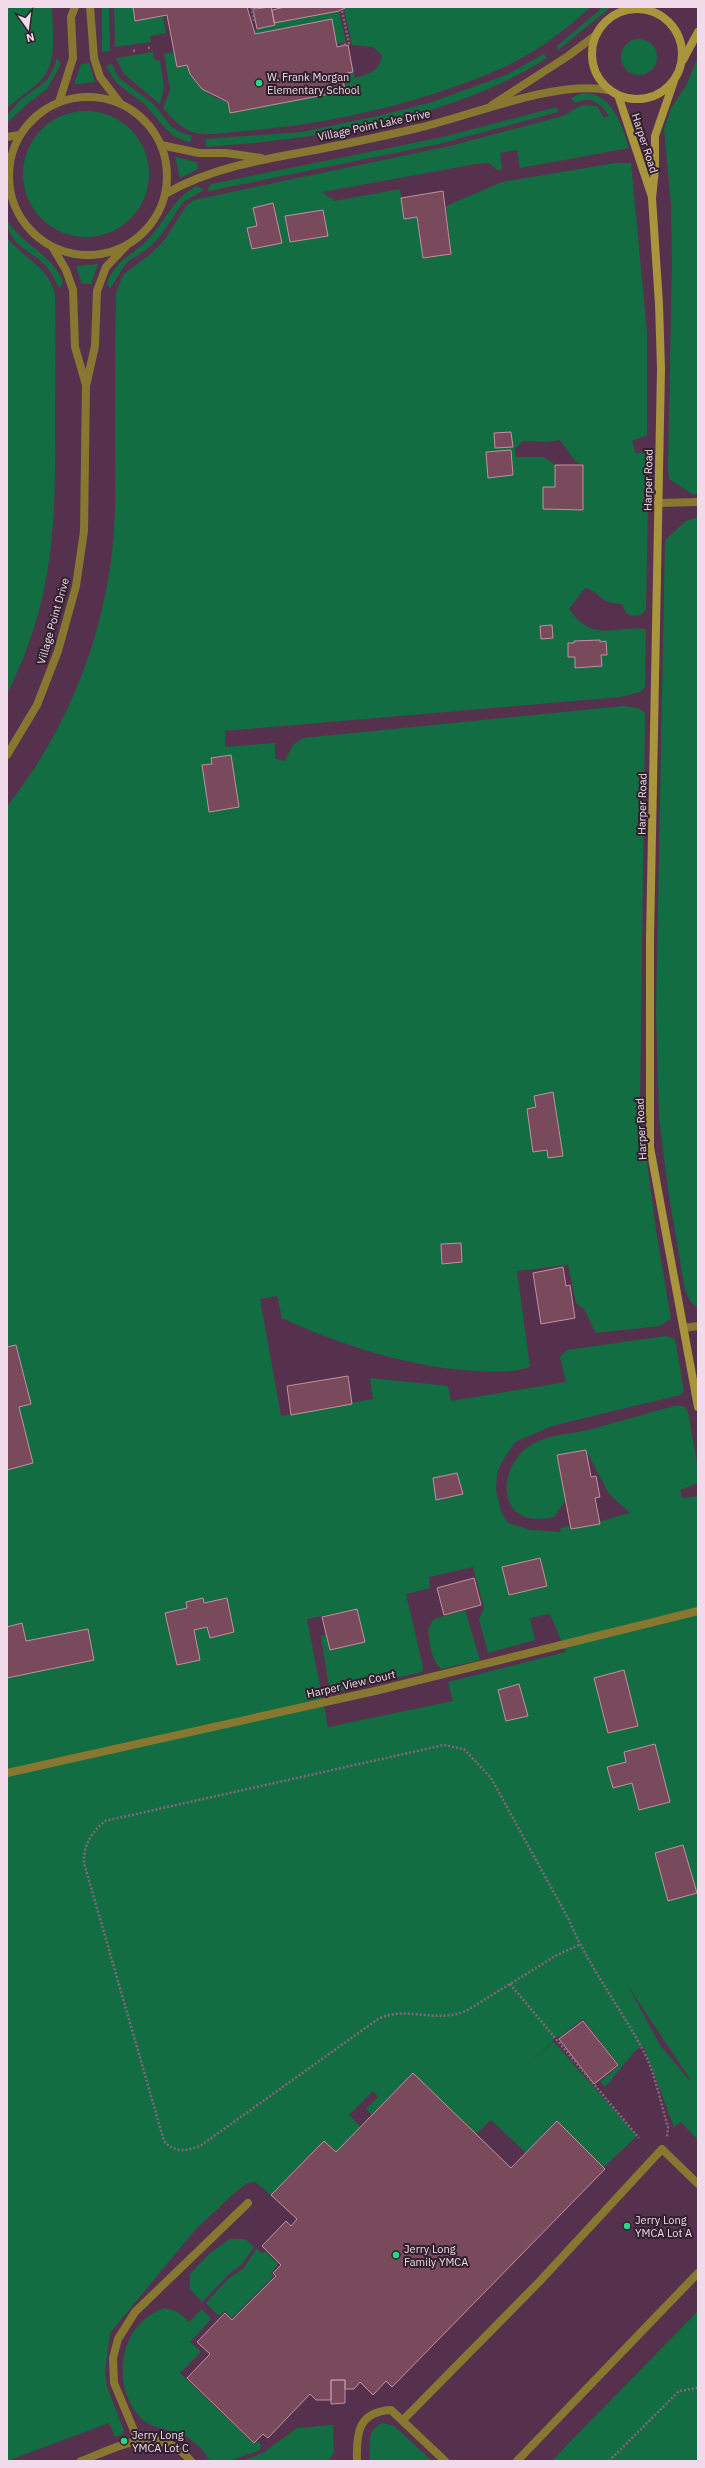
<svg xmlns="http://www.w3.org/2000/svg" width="705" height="2468" viewBox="0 0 705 2468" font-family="'IBM Plex Sans',sans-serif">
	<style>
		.green { fill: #136d42; fill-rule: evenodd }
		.building { fill: #794a5b; stroke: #c48fa2 }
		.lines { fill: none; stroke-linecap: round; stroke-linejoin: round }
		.path { stroke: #86657d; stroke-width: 2.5; stroke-dasharray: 2 2; stroke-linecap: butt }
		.service { stroke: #877731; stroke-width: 8 }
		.minor { stroke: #877731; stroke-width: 8 }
		.tertiary { stroke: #877731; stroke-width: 8 }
		.secondary { stroke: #a9953c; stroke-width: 8 }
		.poi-dot { fill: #25d886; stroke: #31202d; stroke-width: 1.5 }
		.labels { text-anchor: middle; stroke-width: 4; stroke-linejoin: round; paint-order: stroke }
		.poi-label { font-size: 11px; fill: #f1daea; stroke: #31202d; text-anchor: start }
		.street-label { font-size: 11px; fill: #f1daea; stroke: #31202d }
	</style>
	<rect width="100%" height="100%" fill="#56314d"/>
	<!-- green -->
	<path class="green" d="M7,7H52C52,31 59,65 38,83C28,92 17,99 7,108Z
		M102,7H109L110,51L102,52Z
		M114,7H133L135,21L163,16L166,33L150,36L151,42L115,47Z
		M347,7H591C564,31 535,53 502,68C422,103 331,124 244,131C229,132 211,136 196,133C181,129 173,119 163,108L170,90L164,54L174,52L177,67L187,65C193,84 208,97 228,102L230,113L345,91L342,74L353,72L355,78C369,74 380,71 382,55L373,47L352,45L344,9Z
		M603,7H611L558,50L557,46Z
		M339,11L346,42L337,44L331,19L255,34L254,30L274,25V23Z
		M621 57a18 18 0 1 1 36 0a18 18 0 1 1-36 0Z
		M153,52L154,59L160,61L164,88L160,104L124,74L116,58Z
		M544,54L547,58C450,120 319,139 206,147V139L302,132L382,115L429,103L506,75Z
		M698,57V494H692L669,479L668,467L672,263L671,204L664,129L671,108L686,86Z
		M57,58L61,64L47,89L27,104L7,123V115C12,110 16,104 22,99C43,82 48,86 57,58Z
		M89,63L95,82L74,84L81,64Z
		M112,64L118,77L153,104L172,127L182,133L192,136L190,142C166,138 159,117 143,103C125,88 118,89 106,66Z
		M582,93C611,91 622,125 629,148L520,168L517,150L500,153L502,170H497L489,163L476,164L322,192L335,201L400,189L404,218L417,217L423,258L451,253L446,206L502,182L615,163H631L647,333V435L632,441L636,454L642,452L649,456L646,610C639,617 635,617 626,613L622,604C599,604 602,592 585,588L569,609C593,644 615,625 646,629L645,687L640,692L620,697L225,731V747L275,743V759L285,761L293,745L303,738L623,706L638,708L645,713L640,1109L656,1231L671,1319L659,1326L596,1333L584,1309L576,1303L568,1265L517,1271L530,1367C512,1373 494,1372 475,1371C409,1367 343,1346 282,1318L277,1296L260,1299L281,1416L373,1399L370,1378L448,1386L451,1401L566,1382L560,1357L567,1350L666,1336L675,1339L684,1391L680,1395L552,1426L515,1442L502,1462L497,1473L496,1490L501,1512L508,1523L531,1530L561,1532L560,1528L571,1526L572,1529C592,1525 610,1518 630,1513L609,1494L586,1450L581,1451L566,1500L554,1517C492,1531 496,1461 536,1442C551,1435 568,1434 584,1431C615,1423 647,1413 678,1405L685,1407L688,1412L698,1468V1483L680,1490L682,1498L698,1496V2140L681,2122L674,2127L643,2045L635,2051L605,2087L600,2082L619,2065L583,2019L559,2038L557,2036L553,2039V2042L525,2067L554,2042L637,2136L604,2167L557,2121L526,2153L491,2120L476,2134L413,2073L372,2115L366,2109L378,2097L373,2091L349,2115L361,2127L336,2152L324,2141L271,2195L255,2182L247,2183L231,2196L195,2230L110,2333L105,2371L107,2387L124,2431L123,2434L115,2437L109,2423L7,2461V806C69,729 107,630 114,531C116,502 115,472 115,443C115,393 115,342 116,292L124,274L152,253L165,239L187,205L194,200L450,146L563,116L582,105L597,106L604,118L609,116C600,102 591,96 575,103L571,98ZM511,432L513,447L495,448L494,433ZM560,440L575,461L583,465V510L543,509V487H555V465L544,457H516L515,449L523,441L546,442ZM511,450L513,475L489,478L486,452ZM552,625L553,638H541L540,626ZM600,640V642L606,641L607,655H601L602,666L575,668V657L568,656V644L574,643V641ZM460,1243L462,1262L442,1264L441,1244ZM457,1473L463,1493L436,1500L433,1478ZM473,1567L484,1608L479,1619L488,1653L535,1640L530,1618L550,1614L566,1652L448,1682L453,1701L328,1727L307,1619L357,1609L365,1642L330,1650L327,1635L321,1636L328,1681L333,1692L422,1672L423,1667L406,1594L430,1588L429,1577ZM628,1986L690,2079L689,2080L660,2045Z
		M557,107L558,112L439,144L209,191L208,188L211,184L443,137Z
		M23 174a63 63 0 1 1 126 0a63 63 0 1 1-126 0Z
		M175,157L197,162L198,169L180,178Z
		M197,186L204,190L183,202L161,235L150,247L126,263L110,289L107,283C119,255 133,257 150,237C167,219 173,198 197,186Z
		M7,220C22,245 52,254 63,282L60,288C56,284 52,273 47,267C33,251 7,245 7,220Z
		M7,238C25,260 47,265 55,294C56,337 55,379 55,422C56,522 54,601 7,694Z
		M98,264L91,284H82L76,266Z
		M698,517V1308L691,1302L685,1290L669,1196L659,1118L656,1012L665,540L686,521Z
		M465,1610L480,1660L441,1669C430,1658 430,1643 428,1629L434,1619Z
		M230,2239H245L254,2247L242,2264L229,2274L202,2302L190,2289V2274L210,2253Z
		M257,2248L262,2254L265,2251L278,2264L271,2273L274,2276L232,2318L225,2311L219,2316L206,2303L228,2279L244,2268Z
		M165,2308L178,2312L189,2322L202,2309L211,2319L190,2342L201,2352L180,2373L254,2444L258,2441L261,2445L260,2450L229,2461H210C203,2449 192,2438 179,2433C167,2429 152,2428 142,2419C109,2386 119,2322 165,2308Z
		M698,2311V2461H552L566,2446Z
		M382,2423L394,2426L432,2461H370C370,2446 366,2430 382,2423Z
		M333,2425L334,2452L328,2461H242L263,2453L297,2428Z"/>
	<!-- building -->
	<path class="building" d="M133,7H247L255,34L332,19L337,47L348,45L353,72L342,74L345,91L230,113L228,102L202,89L190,74L187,65L177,67L167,15L135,21Z
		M271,7L275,25L257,29L253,9Z
		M285,7H347L339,11L274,23L272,10Z
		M443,191L451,254L423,258L417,217L404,219L401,198Z
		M273,203L282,243L252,249L247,228L257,226L253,208Z
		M323,210L328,236L290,242L285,216Z
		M511,432L513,447L495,448L494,433Z
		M511,450L513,475L488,478L486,452Z
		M555,465H583V510L543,509V487H555Z
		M552,625L553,638L541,639L540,626Z
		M600,640V642L606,641L607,655H601L602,666L575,668V657H568V643H574V641Z
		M231,755L239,807L209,812L202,765L212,764L211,758Z
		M553,1092L563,1156L548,1158L547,1150L533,1152L527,1109L536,1107L534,1096Z
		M461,1243L462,1262L442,1264L441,1244Z
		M563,1267L566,1286L570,1285L575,1318L541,1324L533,1273Z
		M16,1345L31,1404L19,1407L33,1463L7,1470V1347Z
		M348,1376L352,1404L291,1415L287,1386Z
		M586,1450L591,1477L596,1476L600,1497L595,1498L600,1524L571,1529L557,1455Z
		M457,1473L463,1494L436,1500L433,1478Z
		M540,1558L547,1586L509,1595L502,1567Z
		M474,1578L481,1605L444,1615L437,1588Z
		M203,1598L204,1603L227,1598L234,1632L210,1638L207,1627L194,1630L200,1660L177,1665L165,1613L187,1608L186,1602Z
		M357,1609L365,1642L330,1650L322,1617Z
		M22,1623L26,1641L88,1629L94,1660L7,1678V1627Z
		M624,1670L638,1726L608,1733L594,1678Z
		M519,1684L528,1716L506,1721L498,1690Z
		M655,1744L670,1802L639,1810L632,1783L613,1788L607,1767L626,1762L624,1752Z
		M683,1845L697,1893L668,1901L655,1853Z
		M583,2021L618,2065L594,2084L559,2039Z
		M413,2073L511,2168L557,2121L605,2169L392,2387L386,2381L373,2395L360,2382L354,2389H345V2380H331V2400H316L310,2394L268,2438L263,2434L254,2443L187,2378L210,2354L197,2342L225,2313L232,2320L276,2276L273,2273L281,2265L262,2246L286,2221L291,2226L297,2219L271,2195L324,2141L336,2152Z
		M331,2380H345V2403L331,2404Z"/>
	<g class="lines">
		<!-- path -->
		<path class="path" d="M342,11L349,43L342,45L343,46
			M254,21L252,9L260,7
			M148,48L152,47
			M133,51L137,50
			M579,1945L557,1955L466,2011C433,2024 409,2005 378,2019L200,2146C187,2151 174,2153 164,2141L84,1863C83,1845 92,1832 105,1821L444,1745L464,1749L491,1778L569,1920C589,1968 622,2009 646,2056C656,2078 661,2104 668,2127L667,2137
			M510,1984L639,2138
			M609,2461L679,2391L698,2388"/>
		<!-- service -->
		<path class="service" d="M403,2420L540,2281L662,2149L698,2184
			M138,2440L114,2383L113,2358L118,2339L135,2312L248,2203
			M81,2461C119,2447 158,2422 191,2461
			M357,2461C356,2433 358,2412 391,2410L445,2461
			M517,2461L698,2273"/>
		<!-- minor -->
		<path class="minor" d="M492,105L568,56L596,35
			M7,137L19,135
			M161,145L199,153H226L261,158
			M7,183H8
			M165,194C210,168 264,159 315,150C350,143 384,136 418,128C474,115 554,80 609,90
			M658,503L698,502
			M684,1328L698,1326
			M7,1773L375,1691L698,1611"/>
		<!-- tertiary -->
		<path class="tertiary" d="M90,7L94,58L100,77L120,103
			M9 176a79 79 0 1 1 158 0a79 79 0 1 1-158 0Z
			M59,102L73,58L71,17L75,7
			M53,248L66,270L73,290L75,347L86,385
			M7,755L37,705L58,651L76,586L84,531L86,386L95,346L97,291L106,267L127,245"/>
		<!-- secondary -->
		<path class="secondary" d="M592 54a45 45 0 1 1 90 0a45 45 0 1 1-90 0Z
			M683,60L698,32
			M674,81L655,136V169L652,198L659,304L661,369L650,938V1147L698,1407
			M618,95L652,197"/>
	</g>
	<!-- markers -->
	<g class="poi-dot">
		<circle cx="259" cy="83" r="4"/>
		<circle cx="627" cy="2226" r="4"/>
		<circle cx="396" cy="2255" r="4"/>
		<circle cx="124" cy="2441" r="4"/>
	</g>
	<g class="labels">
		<!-- poi labels -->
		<g class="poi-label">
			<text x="267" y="81">W. Frank Morgan<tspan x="267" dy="13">Elementary School</tspan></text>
			<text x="635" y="2224">Jerry Long<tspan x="635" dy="13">YMCA Lot A</tspan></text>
			<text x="404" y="2253">Jerry Long<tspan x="404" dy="13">Family YMCA</tspan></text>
			<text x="132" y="2439">Jerry Long<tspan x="132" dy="13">YMCA Lot C</tspan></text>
		</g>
		<!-- street labels -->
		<g class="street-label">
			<text transform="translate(374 125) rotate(-12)" y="4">Village Point Lake Drive</text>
			<text transform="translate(645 143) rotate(72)" y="4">Harper Road</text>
			<text transform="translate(648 480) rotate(-89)" y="4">Harper Road</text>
			<text transform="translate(53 621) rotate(-74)" y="4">Village Point Drive</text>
			<text transform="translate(642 804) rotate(-89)" y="4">Harper Road</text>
			<text transform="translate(641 1129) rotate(-93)" y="4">Harper Road</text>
			<text transform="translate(351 1684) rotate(-13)" y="4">Harper View Court</text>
		</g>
	</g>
	<!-- border -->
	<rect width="705" height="2468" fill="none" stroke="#f1daea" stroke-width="16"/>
	<!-- north arrow -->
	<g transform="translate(28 28) rotate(166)" stroke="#31202d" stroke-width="3" paint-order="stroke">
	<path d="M0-3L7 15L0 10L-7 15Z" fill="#f1daea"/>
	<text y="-6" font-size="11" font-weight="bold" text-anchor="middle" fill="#f1daea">N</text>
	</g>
</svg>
